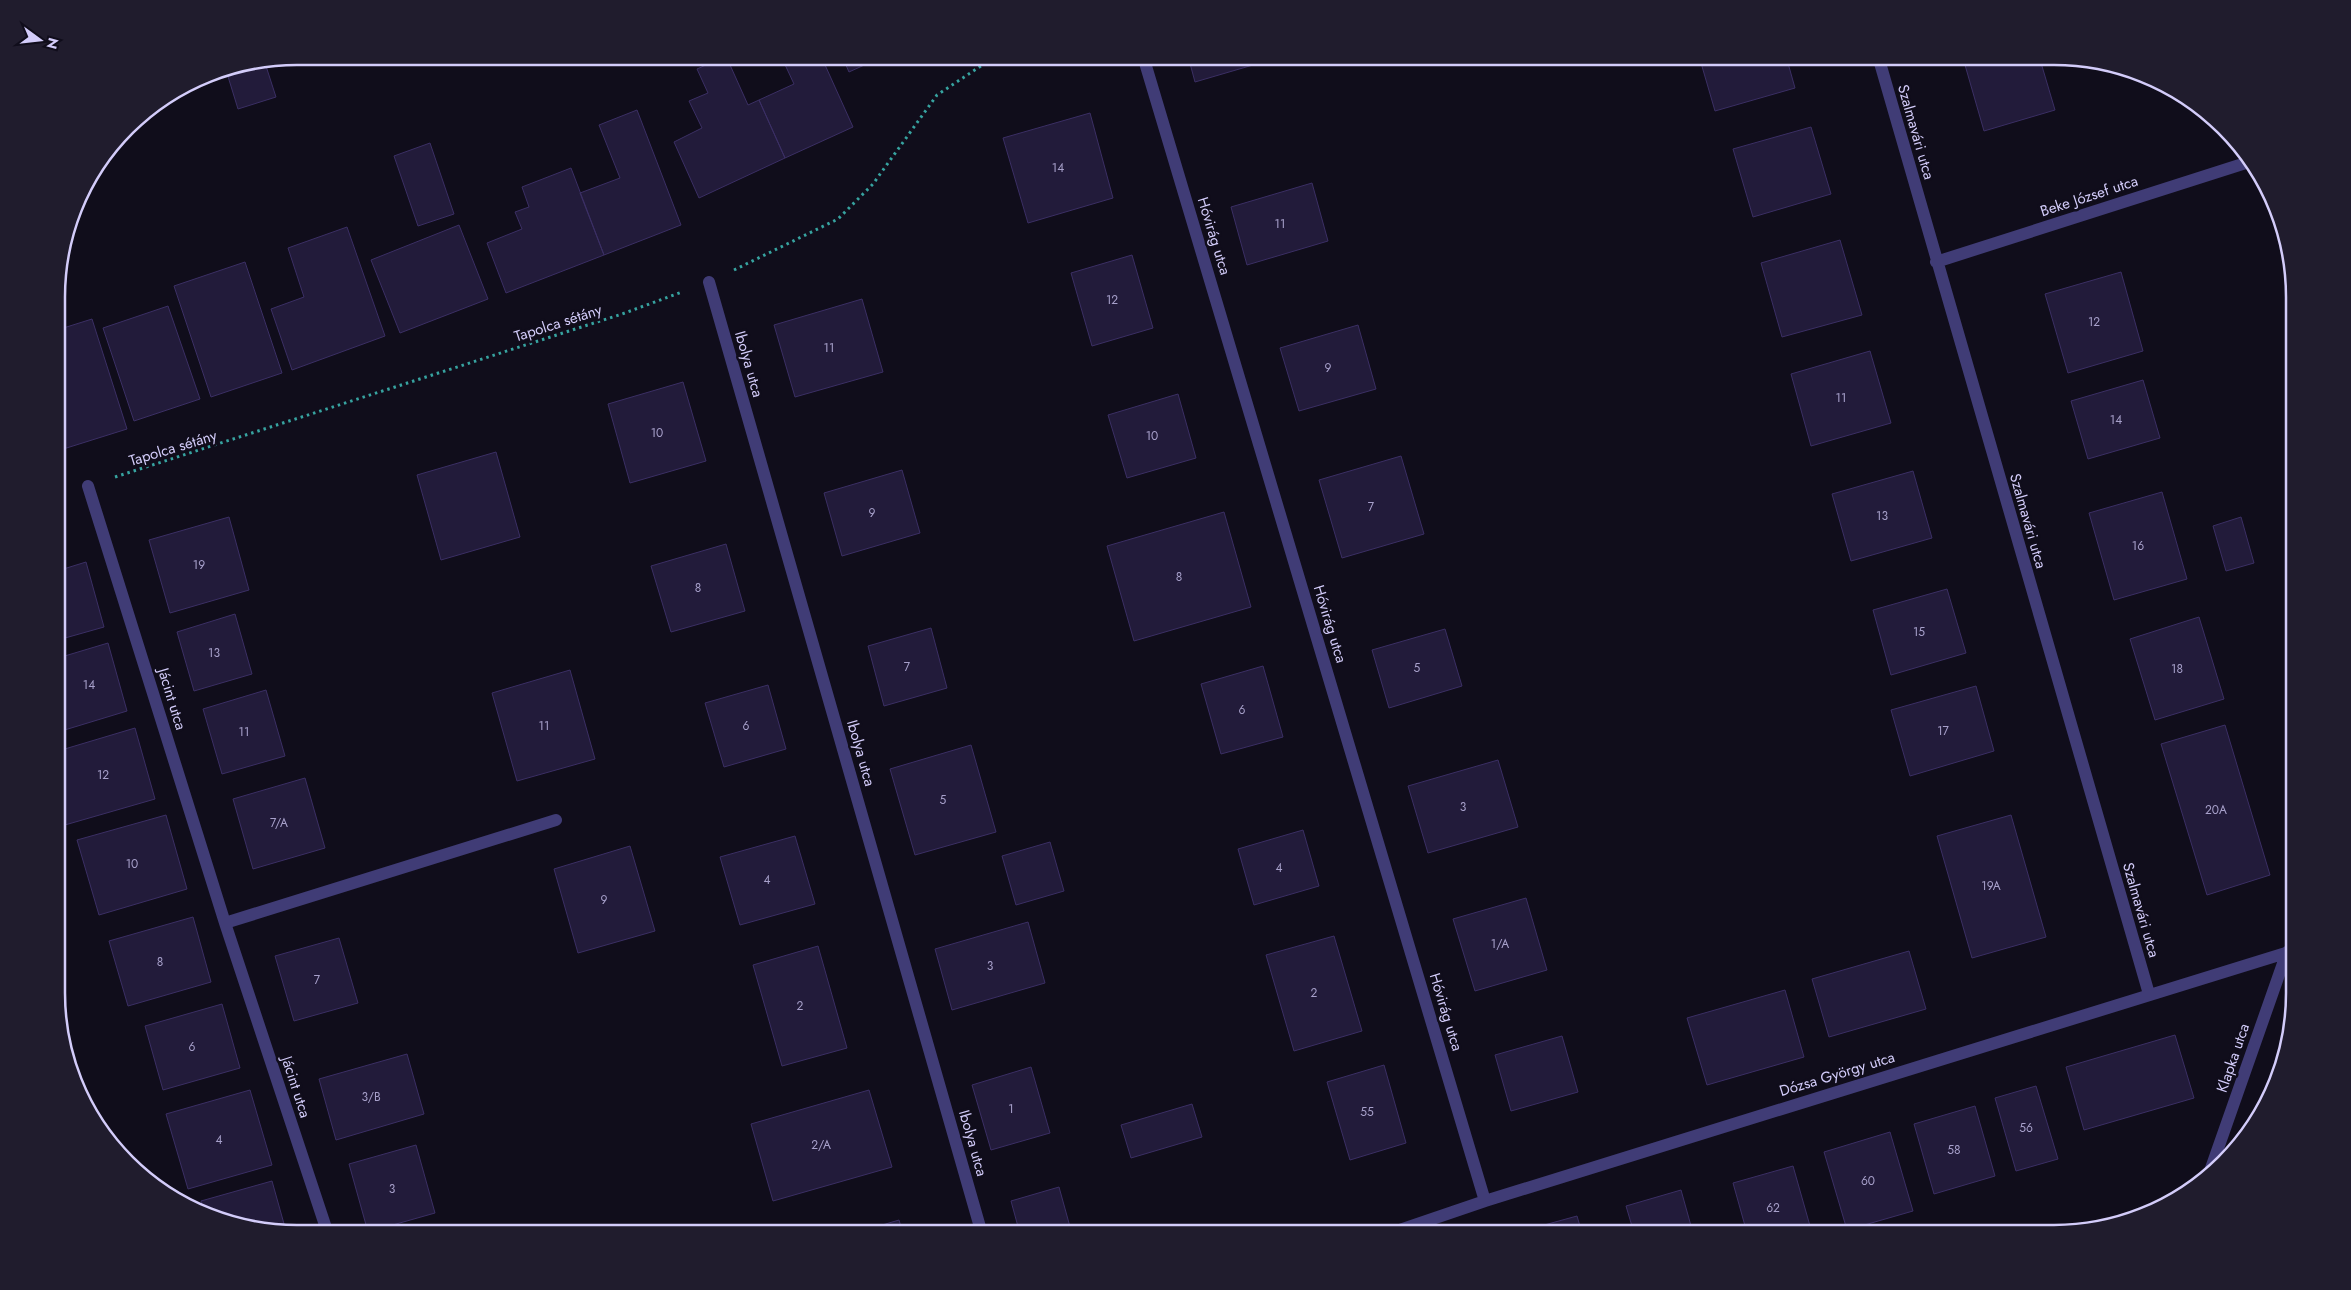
<svg xmlns="http://www.w3.org/2000/svg" width="2351" height="1290" viewBox="0 0 2351 1290" font-family="Jost,sans-serif">
	<style>
		.building { fill: #221b3a; stroke: #3b2f64 }
		.lines { fill: none; stroke-linecap: round; stroke-linejoin: round }
		.path { stroke: #37a3a0; stroke-width: 3; stroke-dasharray: 2.5 4; stroke-linecap: butt }
		.minor { stroke: #403c76; stroke-width: 12 }
		.labels { text-anchor: middle; stroke-width: 5; stroke-linejoin: round; paint-order: stroke }
		.number-label { font-size: 12px; fill: #a7a0ca }
		.street-label { font-size: 15px; fill: #d3ccfa; stroke: #100d1b }
		.rim { fill: none; stroke: #d3ccfa; stroke-width: 2.5 }
	</style>
	<rect width="100%" height="100%" fill="#100d1b"/>
	<!-- building -->
	<path class="building" d="M726,56L748,105L759,100L785,158L699,198L674,142L702,128L689,101L708,93L697,69Z
		M781,56H821L853,127L785,158L759,100L794,84Z
		M842,56H884L849,72Z
		M1188,56H1269L1270,60L1195,82Z
		M1699,56H1786L1795,88L1715,111Z
		M1998,56H2039L2055,110L1984,131L1965,65Z
		M265,63L276,97L238,109L226,70Z
		M637,110L681,225L604,255L580,193L620,178L599,125Z
		M1090,113L1113,198L1028,223L1003,138Z
		M1811,127L1831,194L1753,217L1733,149Z
		M430,143L454,214L418,226L394,156Z
		M571,168L604,255L506,293L487,243L522,229L515,212L529,207L522,187Z
		M1312,183L1328,241L1247,265L1231,207Z
		M459,225L488,299L400,333L371,260Z
		M347,227L385,336L292,370L271,309L304,297L288,248Z
		M1840,240L1862,315L1782,337L1761,263Z
		M1132,255L1153,328L1092,346L1071,273Z
		M245,262L282,373L211,397L174,286Z
		M2121,272L2143,351L2068,373L2045,294Z
		M862,299L883,372L795,397L774,325Z
		M168,306L200,399L134,421L103,328Z
		M92,319L127,429L57,451V330Z
		M1358,325L1376,389L1299,411L1280,348Z
		M1870,351L1891,423L1811,446L1791,374Z
		M2143,380L2160,438L2088,459L2071,401Z
		M683,382L706,461L630,483L608,404Z
		M1178,394L1196,458L1127,478L1108,415Z
		M496,452L520,537L441,560L417,475Z
		M1401,456L1424,534L1342,558L1319,480Z
		M902,470L920,533L842,556L824,493Z
		M1913,471L1932,538L1851,561L1832,494Z
		M2162,492L2187,579L2114,600L2089,513Z
		M1224,512L1251,607L1134,641L1107,546Z
		M229,517L249,590L170,613L149,540Z
		M2241,517L2254,563L2226,571L2213,526Z
		M726,544L745,611L671,632L651,566Z
		M86,562L104,627L58,640L57,571Z
		M1947,589L1966,653L1891,675L1873,610Z
		M235,614L252,674L194,691L177,632Z
		M2199,617L2224,699L2155,720L2130,639Z
		M931,628L947,688L884,706L868,646Z
		M1445,629L1462,686L1389,708L1372,650Z
		M108,643L127,711L58,732V658Z
		M1263,666L1283,737L1221,754L1201,684Z
		M570,670L595,759L517,781L492,693Z
		M768,685L786,749L724,767L705,703Z
		M1976,686L1994,751L1910,776L1891,710Z
		M266,690L285,756L222,774L203,709Z
		M2225,725L2270,875L2207,895L2161,744Z
		M135,728L155,799L58,827V751Z
		M971,745L996,832L915,855L890,769Z
		M1498,760L1518,827L1428,853L1408,786Z
		M305,778L325,848L253,869L233,799Z
		M166,815L187,889L99,915L77,840Z
		M2011,815L2046,937L1972,958L1937,836Z
		M1303,830L1319,886L1254,905L1238,849Z
		M795,836L815,904L740,925L720,857Z
		M1050,842L1064,891L1016,905L1002,856Z
		M630,846L655,931L578,953L554,869Z
		M1526,898L1547,970L1475,991L1453,919Z
		M193,917L211,982L128,1006L109,941Z
		M1028,922L1045,983L952,1010L935,949Z
		M1334,936L1362,1031L1294,1051L1266,955Z
		M339,938L358,1003L294,1021L275,956Z
		M818,946L847,1048L782,1066L753,965Z
		M1909,951L1926,1009L1829,1037L1812,979Z
		M1785,990L1804,1057L1707,1085L1687,1018Z
		M222,1004L240,1068L163,1090L145,1026Z
		M2175,1035L2194,1098L2084,1130L2066,1067Z
		M1562,1036L1578,1092L1511,1111L1495,1055Z
		M407,1054L424,1114L336,1140L319,1079Z
		M1384,1065L1406,1143L1350,1160L1327,1082Z
		M1031,1067L1050,1133L991,1150L972,1085Z
		M2036,1086L2058,1159L2016,1171L1995,1098Z
		M250,1090L272,1165L188,1189L166,1114Z
		M869,1090L892,1167L773,1201L751,1124Z
		M1192,1104L1202,1137L1131,1158L1121,1125Z
		M1975,1106L1995,1176L1934,1194L1914,1124Z
		M1890,1132L1913,1211L1847,1230L1824,1152Z
		M416,1145L435,1213L368,1232L349,1164Z
		M1793,1166L1812,1233H1747L1733,1183Z
		M272,1181L286,1231L204,1212L201,1201Z
		M1059,1187L1072,1234H1020L1011,1201Z
		M1681,1190L1693,1233H1634L1626,1206Z
		M1577,1216L1582,1233H1527L1526,1230Z
		M899,1220L903,1234H852Z"/>
	<g class="lines">
		<!-- path -->
		<path class="path" d="M734,270L838,219L873,184L937,95L996,56
			M115,477L622,314L682,292"/>
		<!-- minor -->
		<path class="minor" d="M1143,56L1485,1201
			M1878,56L2149,994
			M1936,262L2252,161
			M709,282L982,1234
			M88,486L225,923L328,1234
			M225,923L556,820
			M2209,1174L2287,952
			M1391,1233L1485,1201L2295,950"/>
	</g>
	<g class="labels">
		<!-- number labels -->
		<g class="number-label">
			<text x="1058" y="172">14</text>
			<text x="1280" y="228">11</text>
			<text x="1112" y="304">12</text>
			<text x="2094" y="326">12</text>
			<text x="829" y="352">11</text>
			<text x="1328" y="372">9</text>
			<text x="1841" y="402">11</text>
			<text x="2116" y="424">14</text>
			<text x="657" y="437">10</text>
			<text x="1152" y="440">10</text>
			<text x="1371" y="511">7</text>
			<text x="872" y="517">9</text>
			<text x="1882" y="520">13</text>
			<text x="2138" y="550">16</text>
			<text x="199" y="569">19</text>
			<text x="1179" y="581">8</text>
			<text x="698" y="592">8</text>
			<text x="1919" y="636">15</text>
			<text x="214" y="657">13</text>
			<text x="907" y="671">7</text>
			<text x="1417" y="672">5</text>
			<text x="2177" y="673">18</text>
			<text x="89" y="689">14</text>
			<text x="1242" y="714">6</text>
			<text x="544" y="730">11</text>
			<text x="746" y="730">6</text>
			<text x="1943" y="735">17</text>
			<text x="244" y="736">11</text>
			<text x="103" y="779">12</text>
			<text x="943" y="804">5</text>
			<text x="1463" y="811">3</text>
			<text x="2216" y="814">20A</text>
			<text x="279" y="827">7/A</text>
			<text x="132" y="868">10</text>
			<text x="1279" y="872">4</text>
			<text x="767" y="884">4</text>
			<text x="1991" y="890">19A</text>
			<text x="604" y="904">9</text>
			<text x="1500" y="948">1/A</text>
			<text x="160" y="966">8</text>
			<text x="990" y="970">3</text>
			<text x="317" y="984">7</text>
			<text x="1314" y="997">2</text>
			<text x="800" y="1010">2</text>
			<text x="192" y="1051">6</text>
			<text x="371" y="1101">3/B</text>
			<text x="1011" y="1113">1</text>
			<text x="1367" y="1116">55</text>
			<text x="2026" y="1132">56</text>
			<text x="219" y="1144">4</text>
			<text x="821" y="1149">2/A</text>
			<text x="1954" y="1154">58</text>
			<text x="1868" y="1185">60</text>
			<text x="392" y="1193">3</text>
			<text x="1773" y="1212">62</text>
		</g>
		<!-- street labels -->
		<g class="street-label">
			<text transform="translate(1916 132) rotate(74)" y="5">Szalmavári utca</text>
			<text transform="translate(2089 196) rotate(-18)" y="5">Beke József utca</text>
			<text transform="translate(1214 236) rotate(73)" y="5">Hóvirág utca</text>
			<text transform="translate(558 323) rotate(-18)" y="5">Tapolca sétány</text>
			<text transform="translate(749 364) rotate(74)" y="5">Ibolya utca</text>
			<text transform="translate(173 448) rotate(-17)" y="5">Tapolca sétány</text>
			<text transform="translate(2028 521) rotate(74)" y="5">Szalmavári utca</text>
			<text transform="translate(1330 624) rotate(73)" y="5">Hóvirág utca</text>
			<text transform="translate(172 699) rotate(73)" y="5">Jácint utca</text>
			<text transform="translate(861 753) rotate(74)" y="5">Ibolya utca</text>
			<text transform="translate(2141 910) rotate(74)" y="5">Szalmavári utca</text>
			<text transform="translate(1446 1012) rotate(73)" y="5">Hóvirág utca</text>
			<text transform="translate(2233 1058) rotate(-71)" y="5">Klapka utca</text>
			<text transform="translate(1837 1074) rotate(-17)" y="5">Dózsa György utca</text>
			<text transform="translate(296 1087) rotate(72)" y="5">Jácint utca</text>
			<text transform="translate(973 1143) rotate(74)" y="5">Ibolya utca</text>
		</g>
	</g>
	<!-- crop -->
	<path d="M0 0H2351V1290H0ZM297 65H2054A232 232 0 0 1 2286 297V993A232 232 0 0 1 2054 1225H297A232 232 0 0 1 65 993V297A232 232 0 0 1 297 65Z" fill="#201c2d" fill-rule="evenodd"/>
	<path class="rim" d="M297 65H2054A232 232 0 0 1 2286 297V993A232 232 0 0 1 2054 1225H297A232 232 0 0 1 65 993V297A232 232 0 0 1 297 65Z"/>
	<!-- north arrow -->
	<g transform="translate(40 40) rotate(105)" stroke="#100d1b" stroke-width="4" paint-order="stroke">
	<path d="M0-4L9 19L0 12L-9 19Z" fill="#d3ccfa"/>
	<text y="-8" font-size="14" font-weight="bold" text-anchor="middle" fill="#d3ccfa">N</text>
	</g>
</svg>
